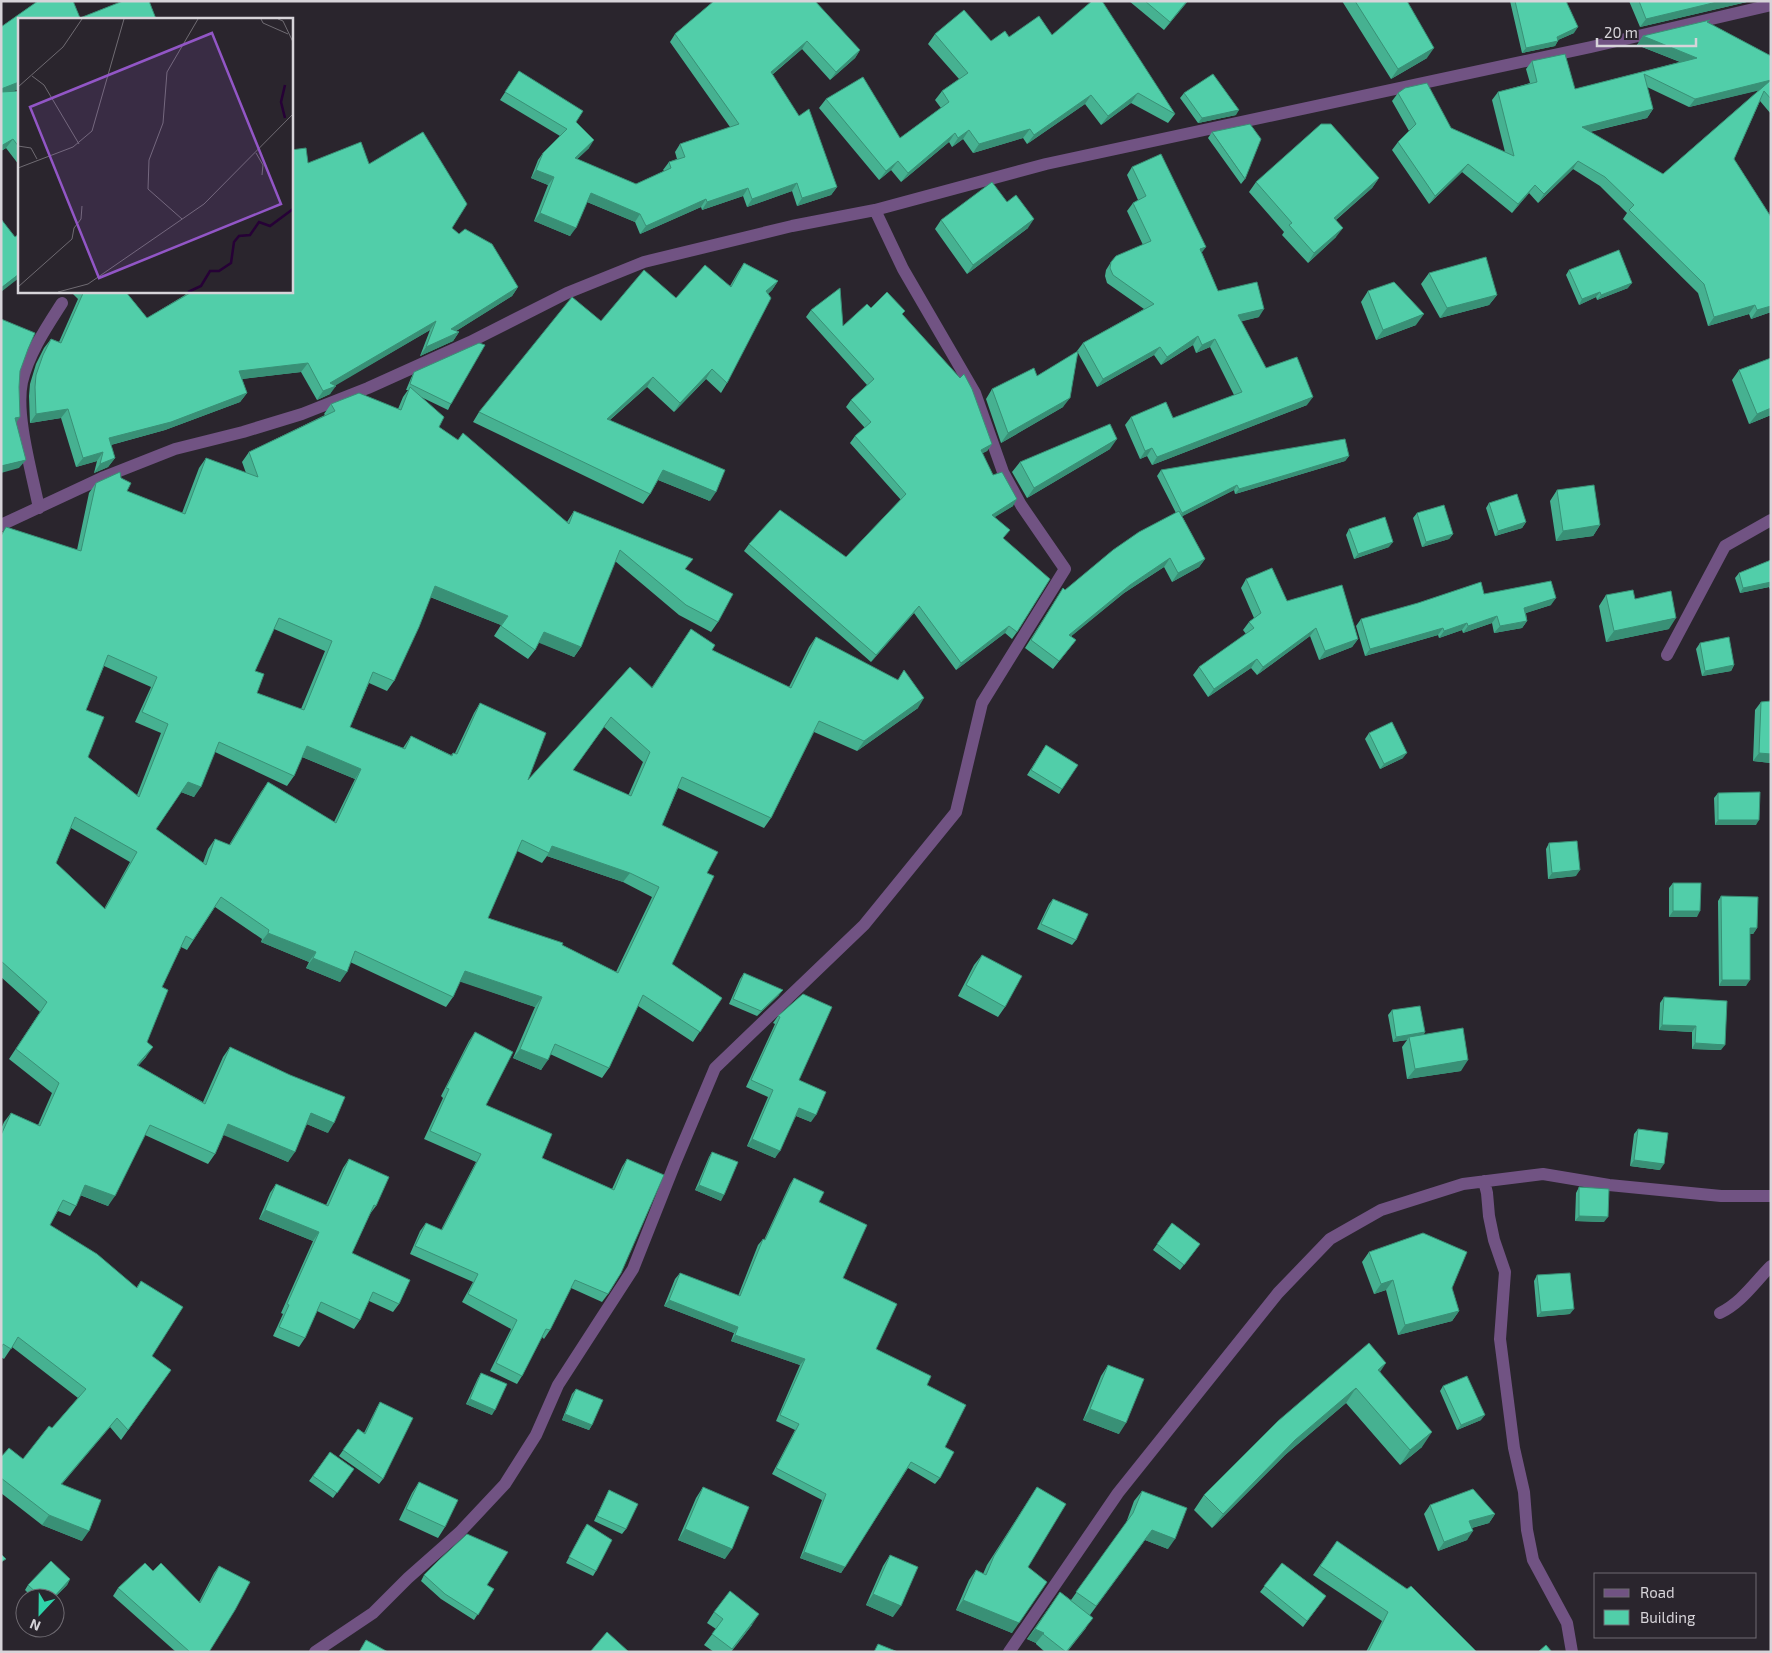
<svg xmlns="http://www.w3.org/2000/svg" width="1772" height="1653" viewBox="0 0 1772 1653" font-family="'Exo 2',sans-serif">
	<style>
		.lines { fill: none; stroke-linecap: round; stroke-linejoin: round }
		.street { stroke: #715383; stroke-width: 12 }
		.wall { fill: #46b191; fill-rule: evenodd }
		.shaded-wall { fill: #399076 }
		.building { fill: #51cea9; stroke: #399076; fill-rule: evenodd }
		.inset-river { fill: none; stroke: #260136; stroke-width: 2.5 }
		.inset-road { fill: none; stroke: #6f6b72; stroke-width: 1 }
		.view { fill: #9256c6; fill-opacity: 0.15; stroke: #9256c6; stroke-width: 2.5 }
		.inset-edge { fill: none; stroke: #d7d4d9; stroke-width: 2.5 }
	</style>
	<rect width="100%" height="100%" fill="#2a252d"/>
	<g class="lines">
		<!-- street -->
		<path class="street" d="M39,508C32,473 15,415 22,382C29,353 46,328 62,303
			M1,525L104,477L175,449L243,432L302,414L368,388L470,342L567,293L644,262L792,226L875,210L1046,164L1591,47L1771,5
			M1667,655L1725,546L1771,520
			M1484,1181L1487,1193L1489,1216L1494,1240L1505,1272L1500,1339L1514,1448L1524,1492L1527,1530L1533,1560L1567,1623L1572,1652
			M1720,1313C1742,1302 1754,1283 1771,1266
			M315,1652L373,1613L408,1578L460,1532L505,1484L536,1435L558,1385L633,1269L675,1163L715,1068L864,925L956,812L982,703L1065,569L1021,505L1003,472L975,393L903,269L875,210
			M1009,1652L1118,1493L1278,1293L1330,1239L1381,1210L1463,1184L1543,1174L1609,1185L1721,1196H1771"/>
	</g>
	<!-- wall -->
	<path class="wall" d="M38,1H73L80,18L123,1H149L156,19H19V89L13,91H19V165L6,148L1,151V27Z
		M714,1L860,50L855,58L830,80L802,49L772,75L837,187L831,195L797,206L792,191L747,207L743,196L702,210L701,207L640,234L635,222L587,202L570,236L534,221L548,185L531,178L538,160L543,153L560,136L500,100L519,71L576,122L589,148L577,159L636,184L664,171L663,170L669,162L677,159L675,152L680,144L730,127L670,42L675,34Z
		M1129,1H1188L1164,30Z
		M1342,1H1407L1427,58L1391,79Z
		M1510,1H1566L1574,33L1558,40L1555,46L1522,53Z
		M1629,1H1751L1640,27Z
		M1709,23L1771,56V114L1760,101L1734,159L1771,217V312L1751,319L1749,314L1708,326L1698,293L1623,219L1627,213L1600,186L1573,169L1538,203L1529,193L1512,213L1462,172L1429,204L1392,150L1398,142L1409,131L1392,101L1398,93L1451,128L1505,152L1492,100L1498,92L1530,83L1526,69L1532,61L1575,89L1680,62L1637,45L1643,36ZM1647,87L1689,107L1759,90L1663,174L1590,132L1647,118L1653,109Z
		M935,34L991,41L1009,37L1052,35L1175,114L1168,123L1131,103L1101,125L1085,104L1027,144L1023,138L973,153L963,139L952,147L949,142L901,182L891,170L879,180L819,108L826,99L900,138L941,108L935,100L942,91L959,79L928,44Z
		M1184,93L1236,115L1198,123L1180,98Z
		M1212,132L1245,179L1241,184L1208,138Z
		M308,163L369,164L452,228L518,287L512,296L456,331L459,332L453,341L420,356L430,330L335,385L330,394L317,400L301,372L242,379L247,393L240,402L165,430L111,445L115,458L108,467L94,473L97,461L76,467L61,418L30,423L29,396L30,384L36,364L44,348L51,339L59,342L78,299L70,291H125L147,318L185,295L188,291H291Z
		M1132,167L1202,253L1218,291L1259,317L1241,321L1266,368L1307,405L1152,465L1147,456L1140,459L1125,425L1131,417L1173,418L1234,395L1210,347L1196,353L1193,345L1161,365L1154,355L1097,387L1078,353L1063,407L1001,443L986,399L992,389L1037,376L1077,352V351L1083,343L1144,309L1107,283L1105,276L1106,270L1111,262L1143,245L1127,211L1133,203L1138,200L1127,175Z
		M1379,178L1372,188L1336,220V237L1308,263L1282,235L1284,232L1249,192L1256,182Z
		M941,220L1028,228L967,274L935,229Z
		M744,263L778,281L772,290L768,294L727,383L721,393L706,379L674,412L647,387L610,420L710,501L658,480L650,494L643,504L473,422L479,412L601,321L676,298L730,286L738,272Z
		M1569,270L1628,288L1597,300L1596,297L1579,305L1566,275Z
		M1429,273L1497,295L1489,305L1440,318L1421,284Z
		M1368,291L1416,325L1376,340L1361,302Z
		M871,308L903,315L992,444L987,451L982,453L993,475L1013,506L994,517L1003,539L1017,632L1012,639L1005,633L956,670L914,613L871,662L744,551L749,544L846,557L901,500L850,443L855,436L865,428L846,407L851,400L867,385L806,317L811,310L843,326Z
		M1771,358V415L1749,424L1732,380L1739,370Z
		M414,372L451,404L448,410L421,397L439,427L567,522L574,511L686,570L718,622L711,632L679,615L615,561L581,647L574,657L539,642L535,650L528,659L494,636L501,625L430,597L394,681L387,691L369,683L350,727L403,748L411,736L451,755L453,753H455L474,713L480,703L528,780L630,667L652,687L691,629L712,650L789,687L809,647L816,637L918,708L857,751L814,732L771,818L764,828L678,788L662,825L707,873L672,964L722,998L693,1042L638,1006L609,1068L602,1078L550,1054L541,1070L513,1058L535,1007L460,981L453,997L446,1007L350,962L340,982L306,968L309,962L261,942L262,939L215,907L187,950L181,947L162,987L147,1042L146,1057L138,1066L203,1102L223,1057L230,1047L328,1133L307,1124L288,1162L224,1134L215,1154L208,1164L145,1135L108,1206L80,1195L76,1206L70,1216L58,1211L50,1225L136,1288L141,1281L152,1356L171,1370L121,1440L110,1427L62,1484L82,1541L42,1525L1,1493V1457L23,1459L52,1428L78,1398L12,1347L4,1359L1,1357V1129L4,1122L11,1113L38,1125L52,1093L9,1059L40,1012L1,977V535L6,527L77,550L89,493L96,483L121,478L127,491L182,513L199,468L206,458L246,473L242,462L249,452L325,415L324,414L331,404L398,409L403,397L408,390H406L411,378ZM274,629L325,651L301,709L257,693L255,671ZM104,666L151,687L135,722L161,733L137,795L88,757L86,710ZM604,727L643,762L628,796L573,770ZM215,752L287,786L294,776L302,757L355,779L334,822L268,782L261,792L229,845L215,839L208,849L203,863L156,829L181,792L194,797ZM71,828L130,862L104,909L56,863ZM517,851L542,863L547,856L623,882L652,897L616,972L562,945L488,918Z
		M1110,449L1027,498L1012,472L1020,462Z
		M1349,456L1345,461L1235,494L1234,490L1182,516L1205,559L1199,567L1172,582L1164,567L1124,593L1071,636L1076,640L1053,669L1025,648L1063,588L1065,590L1176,513L1157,476L1161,470Z
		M1557,490L1600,525L1593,536L1556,541L1550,501Z
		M1489,503L1526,522L1522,528L1495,536L1486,508Z
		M1417,513L1453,534L1449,539L1422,547L1413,518Z
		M1349,529L1389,547L1354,559L1346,535Z
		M1771,560V592L1769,587L1740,593L1735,578L1739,573Z
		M1246,579L1287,601L1358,639L1352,647L1319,660L1310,636L1257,675L1251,668L1208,697L1193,675L1199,667L1246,634L1243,630L1249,622L1254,618L1241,588Z
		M1484,594L1551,605L1526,613L1527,621L1522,628L1494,633L1492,623L1463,633L1462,630L1439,638L1438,635L1365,656L1356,626L1361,619Z
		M1606,595L1635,599L1669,629L1606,642L1599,606Z
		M1700,643L1734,665L1731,671L1702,676L1696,649Z
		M1761,702L1771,763L1753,761L1755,710Z
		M1369,733L1403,758L1380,769L1365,739Z
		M1046,745L1062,789L1059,794L1027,775Z
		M1718,793L1756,825H1715L1714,798Z
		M1549,843L1576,876L1548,879L1546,849Z
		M1673,883L1697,917H1669V888Z
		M1721,896L1757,928L1753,934H1750L1746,986H1719L1718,901Z
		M1053,899L1076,940L1072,945L1037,929L1049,904Z
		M982,955L1005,1007L998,1017L958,996L974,965Z
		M744,973L779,995L757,1016L729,1004L740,979Z
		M803,994L799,1080L811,1122L796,1116L775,1158L747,1146L768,1097L746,1087L775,1024L773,1023L778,1016Z
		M1664,997L1721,1050L1692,1049V1032L1659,1030L1660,1003Z
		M1392,1010L1425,1032L1424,1034L1461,1071L1407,1079L1402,1047L1407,1040L1393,1042L1388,1015Z
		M475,1032L486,1105L542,1158L612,1189L622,1167L627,1159L608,1294L602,1302L571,1288L550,1330L544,1339L542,1337L522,1376L517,1384L490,1371L511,1329L462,1302L473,1282L410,1254L420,1231L426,1223L441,1230L476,1162L424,1139L443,1098L441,1096L469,1041Z
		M1638,1129L1660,1170L1630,1166L1634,1134Z
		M712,1152L721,1201L695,1190L709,1157Z
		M349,1159L376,1206L370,1214L352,1253L399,1304L393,1312L369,1301L360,1320L354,1329L317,1311L305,1338L299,1347L273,1336L283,1314L281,1313L313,1241L259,1219L270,1193L276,1184L326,1205L343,1168Z
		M794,1178L819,1202L843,1278L876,1349L927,1385L945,1447L940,1478L935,1484L908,1468L841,1573L800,1558L822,1500L772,1474L795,1430L776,1421L800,1365L731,1341L734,1333L664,1306L675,1279L680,1273L738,1296L758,1245L763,1239L764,1240L790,1184Z
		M1579,1187L1604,1222L1575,1221L1576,1193Z
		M1172,1223L1200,1244L1180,1270L1153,1250Z
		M1369,1252L1452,1288L1459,1311L1452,1321L1398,1335L1386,1290L1374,1294L1362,1262Z
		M1537,1275L1570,1314L1537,1317L1534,1281Z
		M1108,1365L1119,1434L1083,1420L1101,1376Z
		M1380,1372L1422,1447L1400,1465L1346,1403L1285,1455L1212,1528L1194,1510L1204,1495Z
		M481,1373L492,1415L466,1404L478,1378Z
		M1443,1386L1481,1420L1457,1430L1440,1391Z
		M576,1389L592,1425L589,1430L562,1420L572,1394Z
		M380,1402L383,1479L379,1484L339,1456L358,1429L364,1433L377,1407Z
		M330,1452L354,1469L333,1498L309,1481Z
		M419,1482L445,1527L438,1538L399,1520L412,1493Z
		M703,1487L725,1559L678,1540L696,1498Z
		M1037,1487L1028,1567L1012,1633L956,1610L969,1580L976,1570L983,1574L987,1565Z
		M609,1490L626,1529L622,1534L594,1521L606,1496Z
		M1142,1491L1168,1549L1145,1540L1090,1615L1086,1628L1067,1652H1045L1036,1644V1643L1027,1639L1060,1592L1071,1600L1126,1523L1134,1501Z
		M1430,1505L1495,1514L1489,1523L1472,1528L1467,1540L1438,1551L1424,1514Z
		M587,1524L596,1571L593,1576L566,1563L583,1530Z
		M1337,1541L1477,1652H1366L1382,1621L1313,1575Z
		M890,1555L893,1617L866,1605L883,1566Z
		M1282,1563L1326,1596L1303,1627L1260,1592Z
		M219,1566L209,1652H176L113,1596L118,1588L153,1571L199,1602L214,1573Z
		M424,1575L487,1585L494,1589L474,1620L441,1599L421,1581Z
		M70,1579L67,1585L54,1598H33L25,1590L28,1585Z
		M714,1612L752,1625L731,1652H714L704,1645L716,1629L707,1623Z"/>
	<!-- shaded-wall -->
	<path class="shaded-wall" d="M1187,1H1188L1164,30L1170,22Z
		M1721,1H1751L1640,27L1646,19Z
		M1578,27L1574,33L1553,42L1557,37Z
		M1643,36L1697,58L1691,66L1637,45Z
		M807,41L802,49L765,80L771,72Z
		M1558,41L1555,46L1522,53L1526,48Z
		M1434,48L1427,58L1391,79L1398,69Z
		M860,50L855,58L830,80L836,72Z
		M1771,80L1765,89L1689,107L1695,99Z
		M19,82V89L1,96V89Z
		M1138,93L1131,103L1101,125L1108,116Z
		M1091,95L1085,104L1027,144L1034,135Z
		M1653,109L1647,118L1576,135L1582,127Z
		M1239,110L1236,115L1198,123L1202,118Z
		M1030,129L1023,138L973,153L979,144Z
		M969,130L963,139L952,147L958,138Z
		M955,133L949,142L901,182L908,173Z
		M13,139L6,148L1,151V146Z
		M594,140L589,148L570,166L575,158Z
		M898,161L891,170L879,180L886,171Z
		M1578,161L1573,169L1538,203L1544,194Z
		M1468,164L1462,172L1429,204L1435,196Z
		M536,170L554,177L548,185L531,178Z
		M1379,178L1372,188L1327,227L1334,218Z
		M797,183L792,191L747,207L752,199Z
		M1535,185L1529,193L1512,213L1518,204Z
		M837,187L831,195L797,206L802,198Z
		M748,188L743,196L702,210L707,202Z
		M591,193L640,214L635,222L585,201Z
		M706,199L701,207L640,234L646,226Z
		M540,213L576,228L570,236L534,221Z
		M1034,219L1028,228L967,274L973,265Z
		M1343,228L1336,237L1308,263L1314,253Z
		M1206,247L1200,255V249Z
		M19,274V278L1,292V288Z
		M778,281L772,290L759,301L766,291Z
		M1632,283L1628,288L1597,300L1601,295Z
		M518,287L512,296L445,338L451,329Z
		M1600,292L1596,297L1579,305L1582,299Z
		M1497,295L1489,305L1440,318L1447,308Z
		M1755,305L1749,314L1708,326L1714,317Z
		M1771,306V312L1751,319L1757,310Z
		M1264,309L1259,317L1232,324L1238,315Z
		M1424,314L1416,325L1376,340L1383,330Z
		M436,321L430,330L333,387L336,386L330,394L317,400L323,391L330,383Z
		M459,332L453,341L420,356L426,347Z
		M1198,336L1193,345L1161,365L1167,357Z
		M1215,339L1210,347L1196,353L1202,345Z
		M1160,347L1154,355L1097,387L1103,379Z
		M308,363L301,372L233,380L239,371Z
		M712,369L706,379L674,412L680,403Z
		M653,377L647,387L600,428L607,419Z
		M247,393L240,402L165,430L103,447L109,438Z
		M1313,397L1307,405L1152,465L1157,457Z
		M1070,398L1063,407L1001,443L1008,433Z
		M1771,408V415L1749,424L1757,414Z
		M68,409L61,418L30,423L36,414Z
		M20,417L14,426L15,418Z
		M1117,439L1110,449L1027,498L1034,488Z
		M992,444L987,451L976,457L981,450Z
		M1152,448L1147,456L1140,459L1145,451Z
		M103,452L97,461L76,467L83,458Z
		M1349,456L1345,461L1235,494L1239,489Z
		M115,458L108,467L94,473L100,464Z
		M26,460L19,468L1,473V466Z
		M663,470L716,492L710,501L656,479Z
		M1237,485L1234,490L1179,518L1182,513Z
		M1017,499L1013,506L987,522L992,515Z
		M1526,522L1522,528L1495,536L1498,531Z
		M1600,525L1593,536L1556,541L1563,531Z
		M1453,534L1449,539L1422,547L1426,542Z
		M1393,542L1389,547L1354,559L1358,554Z
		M1170,558L1164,567L1124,593L1063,643L1069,635L1130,585Z
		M1205,559L1199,567L1172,582L1178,573Z
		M1771,582V584L1769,587L1740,593L1743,588Z
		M435,586L508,616L501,625L428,596Z
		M1556,598L1551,605L1519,615L1524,608Z
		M919,606L914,613L871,662L876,655Z
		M1497,616L1492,623L1463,633L1468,626Z
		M1676,618L1669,629L1606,642L1614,631Z
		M1527,621L1522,628L1494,633L1500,626Z
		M1467,623L1462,630L1439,638L1444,631Z
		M1009,626L1005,633L956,670L961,663Z
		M1316,628L1310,636L1257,675L1263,667Z
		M1443,628L1438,635L1365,656L1370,649Z
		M544,632L581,647L574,657L537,642Z
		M1358,639L1352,647L1319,660L1325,651Z
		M1257,659L1251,668L1208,697L1214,689Z
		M1734,665L1731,671L1702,676L1705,671Z
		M924,698L918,708L857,751L864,741Z
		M307,746L361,769L355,779L300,756Z
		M1407,753L1403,758L1380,769L1384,764Z
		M1759,753L1771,754V763L1753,761Z
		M188,782L201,787L194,797L181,792Z
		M1718,820H1759L1756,825H1715Z
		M552,846L630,873L623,882L547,856Z
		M1580,870L1576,876L1548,879L1552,873Z
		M1673,911H1700L1697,917H1669Z
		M1750,928H1757L1753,934H1746Z
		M268,933L316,952L309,962L261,942Z
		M313,958L347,972L340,982L306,968Z
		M465,971L542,997L535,1007L458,981Z
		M1722,980H1750L1746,986H1719Z
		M783,990L779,995L757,1016L761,1011Z
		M1662,1025L1696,1026L1692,1032L1659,1030Z
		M1425,1032L1421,1038L1409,1037L1407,1040L1393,1042L1396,1037Z
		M1695,1043L1725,1045L1721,1050L1692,1049Z
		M153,1047L146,1057L130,1075L137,1065Z
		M520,1049L548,1060L541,1070L513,1058Z
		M1468,1060L1461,1071L1407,1079L1415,1069Z
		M799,1108L816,1115L811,1122L794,1115Z
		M311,1113L334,1123L328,1133L304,1123Z
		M228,1124L295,1152L288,1162L221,1134Z
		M752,1139L780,1151L775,1158L747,1146Z
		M1634,1160L1664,1164L1660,1170L1630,1166Z
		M85,1185L115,1196L108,1206L78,1194Z
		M699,1185L724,1195L721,1201L695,1190Z
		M265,1210L319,1232L313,1241L259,1219Z
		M1579,1216L1608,1217L1604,1222L1575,1221Z
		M1393,1280L1386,1290L1374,1294L1381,1284Z
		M669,1300L738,1327L734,1333L664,1306Z
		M1574,1309L1570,1314L1537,1317L1541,1312Z
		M1459,1311L1452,1321L1398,1335L1405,1325Z
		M735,1335L805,1359L800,1365L731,1341Z
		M1386,1363L1376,1378L1378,1370Z
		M1356,1388L1346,1403L1285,1455L1212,1528L1223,1514L1295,1440Z
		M470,1399L495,1410L492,1415L466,1404Z
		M1090,1409L1126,1423L1119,1434L1083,1420Z
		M565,1414L592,1425L589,1430L562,1420Z
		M1485,1415L1481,1420L1457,1430L1461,1425Z
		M117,1418L110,1427L54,1493L61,1484Z
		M1432,1432L1422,1447L1400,1465L1410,1450Z
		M1495,1514L1489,1523L1463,1530L1469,1521Z
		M49,1515L89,1531L82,1541L42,1525Z
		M685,1529L732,1549L725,1559L678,1540Z
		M1152,1530L1175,1539L1168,1549L1145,1540L1089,1617Z
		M1473,1531L1467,1540L1438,1551L1444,1542Z
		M804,1552L845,1567L841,1573L800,1558Z
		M70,1579L67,1585L54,1598H53Z
		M873,1594L901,1606L893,1617L866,1605Z
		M963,1600L1019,1623L1012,1633L956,1610Z
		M759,1614L752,1625L731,1652Z
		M1093,1618L1067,1652H1066Z
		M1035,1629L1044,1633L1036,1643L1027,1639Z"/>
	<!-- building -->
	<path class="building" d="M38,1H73L80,18L123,1H149L156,19H19V82L1,89V27Z
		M714,1H815L860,50L836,72L807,41L771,72L799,116L809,109L837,187L802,198L797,183L752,199L748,188L707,202L706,199L646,226L640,214L591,193L576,228L540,213L554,177L536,170L543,153L567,129L505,92L519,71L583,111L576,122L594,140L575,158L636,184L671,168L669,162L685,157L680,144L739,124L675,34Z
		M1092,1H1102L1175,114L1138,93L1108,116L1091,95L1034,135L1030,129L979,144L969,130L958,138L955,133L908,173L898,161L886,171L826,99L863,77L900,138L949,102L942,91L968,73L935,34L964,10L991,41L1005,31L1009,37L1039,16L1052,35Z
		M1145,1H1187L1170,22Z
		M1355,1H1407L1434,48L1398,69Z
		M1515,1H1566L1578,27L1557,37L1558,41L1526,48Z
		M1639,1H1721L1646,19Z
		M1710,20L1707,22L1771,56V99L1764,91L1734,159L1771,217V306L1757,310L1755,305L1714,317L1704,284L1629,210L1634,205L1605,177L1578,161L1544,194L1535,185L1518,204L1468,164L1435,196L1398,142L1416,124L1398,93L1405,88L1427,83L1451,128L1514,156L1498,92L1537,82L1532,61L1565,54L1575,89L1697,58L1643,36ZM1644,74L1695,99L1771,80L1663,174L1582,127L1653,109Z
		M1213,74L1239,110L1202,118L1184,93Z
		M19,91V147L13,139L1,146V92Z
		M1250,124L1261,139L1245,179L1212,132Z
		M1321,124H1331L1379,178L1334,218L1343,228L1314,253L1289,225L1292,223L1256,182Z
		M423,132L467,204L452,228L459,234L465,229L492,244L518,287L451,329L459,332L426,347L436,321L330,383L336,386L323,391L308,363L239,371L247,393L171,422L109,438L115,458L100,464L103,452L83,458L68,409L36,414L35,387L36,375L43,355L51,339L61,343L84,291H125L147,318L190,293V291H291V150L306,148L308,163L361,142L369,164Z
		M1161,154L1206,247L1200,249L1218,291L1257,282L1264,309L1238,315L1266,368L1297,357L1313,397L1157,457L1152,448L1145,451L1131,417L1166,402L1173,418L1242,392L1215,339L1202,345L1198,336L1167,357L1160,347L1103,379L1083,343L1154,304L1113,275L1110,268L1111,262L1116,256L1151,241L1133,203L1146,196L1132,167Z
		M992,182L1007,202L1016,195L1034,219L973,265L941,220Z
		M1,219L15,237L19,234V274L1,288Z
		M1619,250L1632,283L1601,295L1600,292L1582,299L1569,270Z
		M1486,257L1497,295L1447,308L1429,273Z
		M744,263L778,281L766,291L771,298L727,383L712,369L680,403L653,377L607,419L725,470L716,492L663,470L650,494L479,412L572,297L601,321L644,270L676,298L705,265L731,287Z
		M1394,282L1424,314L1383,330L1368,291Z
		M840,288L843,326L867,304L871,308L887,292L905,311L902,314L960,378L964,374L972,389L992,444L981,450L993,475L1002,472L1017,499L992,515L1010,530L1003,538L1050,579L1017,632L1009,626L961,663L919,606L876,655L749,544L780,510L846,557L906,494L855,436L871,422L851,400L874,379L811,310Z
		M1,319L35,333L28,349L20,371L19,387L20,417L15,418L26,460L1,466Z
		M479,343L485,345L451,404L410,384L414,372Z
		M1078,351L1070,398L1008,433L992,389L1034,368L1037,376Z
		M1771,358V408L1757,414L1739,370Z
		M410,387L444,417L439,427L458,440L463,433L569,524L574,511L693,559L685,569L733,594L718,622L686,605L620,550L581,647L544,632L535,650L501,626L508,616L435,586L419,627L394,681L373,672L350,727L405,749L411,736L452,756L453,753L457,754L480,703L546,733L528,780L630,667L652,688L691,629L715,645L712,650L791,688L816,637L898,680L904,670L924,698L864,741L819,721L771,818L682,777L662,825L718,852L707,873L714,876L672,964L722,998L700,1032L643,995L609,1068L555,1044L548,1060L520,1049L542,997L465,971L453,997L355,951L347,972L313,958L316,952L268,933L269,930L221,897L193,940L186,936L162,987L168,990L147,1042L153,1047L137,1065L205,1104L230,1047L290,1075L345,1097L334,1123L311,1113L295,1152L228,1124L215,1154L150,1125L115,1196L85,1185L76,1206L63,1200L50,1225L97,1254L137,1288L141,1281L183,1307L152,1356L171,1370L128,1430L117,1418L61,1484L101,1500L89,1531L49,1515L1,1478V1457L9,1448L23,1459L49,1426L52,1428L86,1389L18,1337L11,1349L3,1344L1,1349V1135L11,1113L40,1126L59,1083L16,1049L47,1002L1,961V536L6,527L81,551L96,483L120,472L121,478L131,483L127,491L185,514L206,458L258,477L249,452L335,411L331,404L359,393L401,410ZM279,618L332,641L304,710L257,693L264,674L255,671ZM108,655L157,677L142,712L168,724L139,797L88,757L104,717L86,710ZM611,717L650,752L631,796L573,770ZM219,742L294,776L307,746L361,769L336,823L268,782L230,845L215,839L206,865L156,829L188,782L201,787ZM75,817L137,852L105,909L56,863ZM522,840L549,853L552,846L630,873L659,887L618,973L562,945L563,943L488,918Z
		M1110,424L1117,439L1034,488L1020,462Z
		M1345,439L1349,456L1239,489L1237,485L1182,513L1161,470Z
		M1594,485L1600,525L1563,531L1557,490Z
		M1517,494L1526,522L1498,531L1489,503Z
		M1444,505L1453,534L1426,542L1417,513Z
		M1179,511L1205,559L1178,573L1170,558L1130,585L1069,635L1076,640L1059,661L1031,640L1063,588L1065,590L1113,550L1139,532Z
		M1385,517L1393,542L1358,554L1349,529Z
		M1771,560V582L1743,588L1739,573Z
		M1272,568L1287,601L1342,585L1358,639L1325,651L1316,628L1263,667L1257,659L1214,689L1199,667L1254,628L1249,622L1261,613L1246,579Z
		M1551,581L1556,598L1524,608L1527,621L1500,626L1497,616L1468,626L1467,623L1444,631L1443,628L1370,649L1361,619L1418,603L1481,582L1484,594Z
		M1633,590L1635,599L1671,591L1676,618L1614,631L1606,595Z
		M1729,637L1734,665L1705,671L1700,643Z
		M1771,701V754L1759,753L1761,702Z
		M1392,722L1407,753L1384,764L1369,733Z
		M1046,745L1078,765L1062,789L1031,770Z
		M1760,792L1759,820H1718V793Z
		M1577,841L1580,870L1552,873L1549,843Z
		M1673,883H1701L1700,911H1673Z
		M1721,896L1758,897L1757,928H1750V980H1722Z
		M1053,899L1088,914L1076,940L1041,924Z
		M982,955L1022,976L1005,1007L966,985Z
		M744,973L783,990L761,1011L733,999Z
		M803,994L832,1007L799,1080L826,1092L816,1115L799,1108L780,1151L752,1139L773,1090L751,1080L780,1017L778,1016Z
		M1664,997L1727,1001L1725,1045L1695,1043L1696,1026L1662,1025Z
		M1420,1006L1425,1032L1396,1037L1392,1010Z
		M1463,1028L1468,1060L1415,1069L1409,1037Z
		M475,1032L513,1052L486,1105L552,1134L542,1158L614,1190L627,1159L664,1175L621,1273L608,1294L575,1280L550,1330L546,1329L522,1376L496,1363L517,1320L468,1294L478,1274L415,1246L426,1223L442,1230L481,1154L430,1131L449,1089L446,1088Z
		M1638,1129L1668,1133L1664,1164L1634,1160Z
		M712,1152L738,1162L724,1195L699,1185Z
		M349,1159L389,1177L376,1206L374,1205L352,1253L410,1280L399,1304L373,1292L360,1320L321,1302L305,1338L279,1327L289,1305L287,1304L319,1232L265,1210L276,1184L328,1206Z
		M794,1178L824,1192L819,1202L867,1225L843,1278L897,1304L876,1349L931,1376L927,1385L966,1405L945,1447L954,1452L940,1478L911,1462L845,1567L804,1552L826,1494L776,1468L799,1424L780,1415L805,1359L735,1335L738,1327L669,1300L680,1273L740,1296L763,1239L765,1240Z
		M1579,1187L1609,1189L1608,1217L1579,1216Z
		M1172,1223L1200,1244L1184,1265L1157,1244Z
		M1423,1233L1467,1252L1452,1288L1459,1311L1405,1325L1393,1280L1381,1284L1369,1252Z
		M1570,1273L1574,1309L1541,1312L1537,1275Z
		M1369,1343L1386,1363L1378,1370L1432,1432L1410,1450L1356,1388L1295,1440L1223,1514L1204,1495L1278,1421Z
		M1108,1365L1144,1379L1126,1423L1090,1409Z
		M481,1373L507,1384L495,1410L470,1399Z
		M1467,1376L1485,1415L1461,1425L1443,1386Z
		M576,1389L603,1400L592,1425L565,1414Z
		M380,1402L413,1418L383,1479L343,1450L358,1429L365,1434Z
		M330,1452L354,1469L337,1493L313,1476Z
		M419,1482L458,1500L445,1527L406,1509Z
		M703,1487L749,1507L732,1549L685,1529Z
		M1037,1487L1066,1504L1028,1567L1047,1582L1019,1623L963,1600L976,1570L986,1575L994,1556Z
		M1473,1489L1495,1514L1469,1521L1473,1531L1444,1542L1430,1505Z
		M609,1490L638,1504L626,1529L597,1516Z
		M1142,1491L1187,1508L1175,1539L1152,1530L1096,1606L1076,1592L1133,1513Z
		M587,1524L612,1540L596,1571L569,1557Z
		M467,1534L508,1552L487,1585L494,1589L478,1615L445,1594L424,1575L439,1560Z
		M1337,1541L1407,1589L1411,1586L1477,1652H1368L1388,1612L1320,1566Z
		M1,1554L6,1559L1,1562Z
		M890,1555L918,1567L901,1606L873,1594Z
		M51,1561L70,1579L53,1598H42L28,1585Z
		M145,1563L153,1571L161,1563L200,1603L219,1566L250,1582L235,1610L209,1652H190L118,1588Z
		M1282,1563L1326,1596L1307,1621L1264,1586Z
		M730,1591L759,1614L732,1649L712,1634L723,1619L714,1612Z
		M1060,1592L1093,1618L1066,1652L1043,1634L1044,1633L1035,1629Z
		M607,1632L629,1652H590Z
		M366,1640L388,1652H359Z
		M878,1644L898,1652H874Z
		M1546,1645L1552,1652H1538Z"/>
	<!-- overview -->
	<g transform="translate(18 18)">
		<rect width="275" height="275" fill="#2a252d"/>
		<path class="inset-river" d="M267,100L263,84L267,67M170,274L183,268L192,253H201L213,245L216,224L221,218L232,217L241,204L252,208L275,191"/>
		<path class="inset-road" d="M243,1L245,5L270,16M260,1L265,3L275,24M14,58L26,67L61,126M0,69L45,29L64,1M0,128L13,130L19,141M238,135L245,147L244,157M0,150L55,129L74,113L106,1M164,201L130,171L131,142L145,105L149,54L180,1M0,269L54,221L56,210L63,201L64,188M40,274L70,266L186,186L275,96"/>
		<path class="view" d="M194,15L263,186L81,260L12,89Z"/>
		<rect width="275" height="275" class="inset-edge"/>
	</g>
	<!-- border -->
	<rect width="1772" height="1653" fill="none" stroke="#d7d4d9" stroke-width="5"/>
	<!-- legend -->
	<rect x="1594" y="1573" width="162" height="65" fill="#2a252d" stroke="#6f6b72"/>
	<rect x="1604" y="1589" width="25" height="8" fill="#715383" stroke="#6f6b72"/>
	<text x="1640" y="1598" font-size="15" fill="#d7d4d9">Road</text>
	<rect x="1604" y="1610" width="25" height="15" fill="#51cea9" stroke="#6f6b72"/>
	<text x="1640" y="1623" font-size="15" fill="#d7d4d9">Building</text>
	<!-- north arrow -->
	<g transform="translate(40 1613) rotate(202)"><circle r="24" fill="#2a252d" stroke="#6f6b72"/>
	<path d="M0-4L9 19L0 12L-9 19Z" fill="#2fd4aa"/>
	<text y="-8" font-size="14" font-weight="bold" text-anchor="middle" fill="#d7d4d9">N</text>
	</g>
	<!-- scale -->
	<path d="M1597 38v8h99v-8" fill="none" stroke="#d7d4d9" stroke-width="2.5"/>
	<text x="1604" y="38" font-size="15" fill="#d7d4d9" stroke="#2a252d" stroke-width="4" paint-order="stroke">20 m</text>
</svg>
